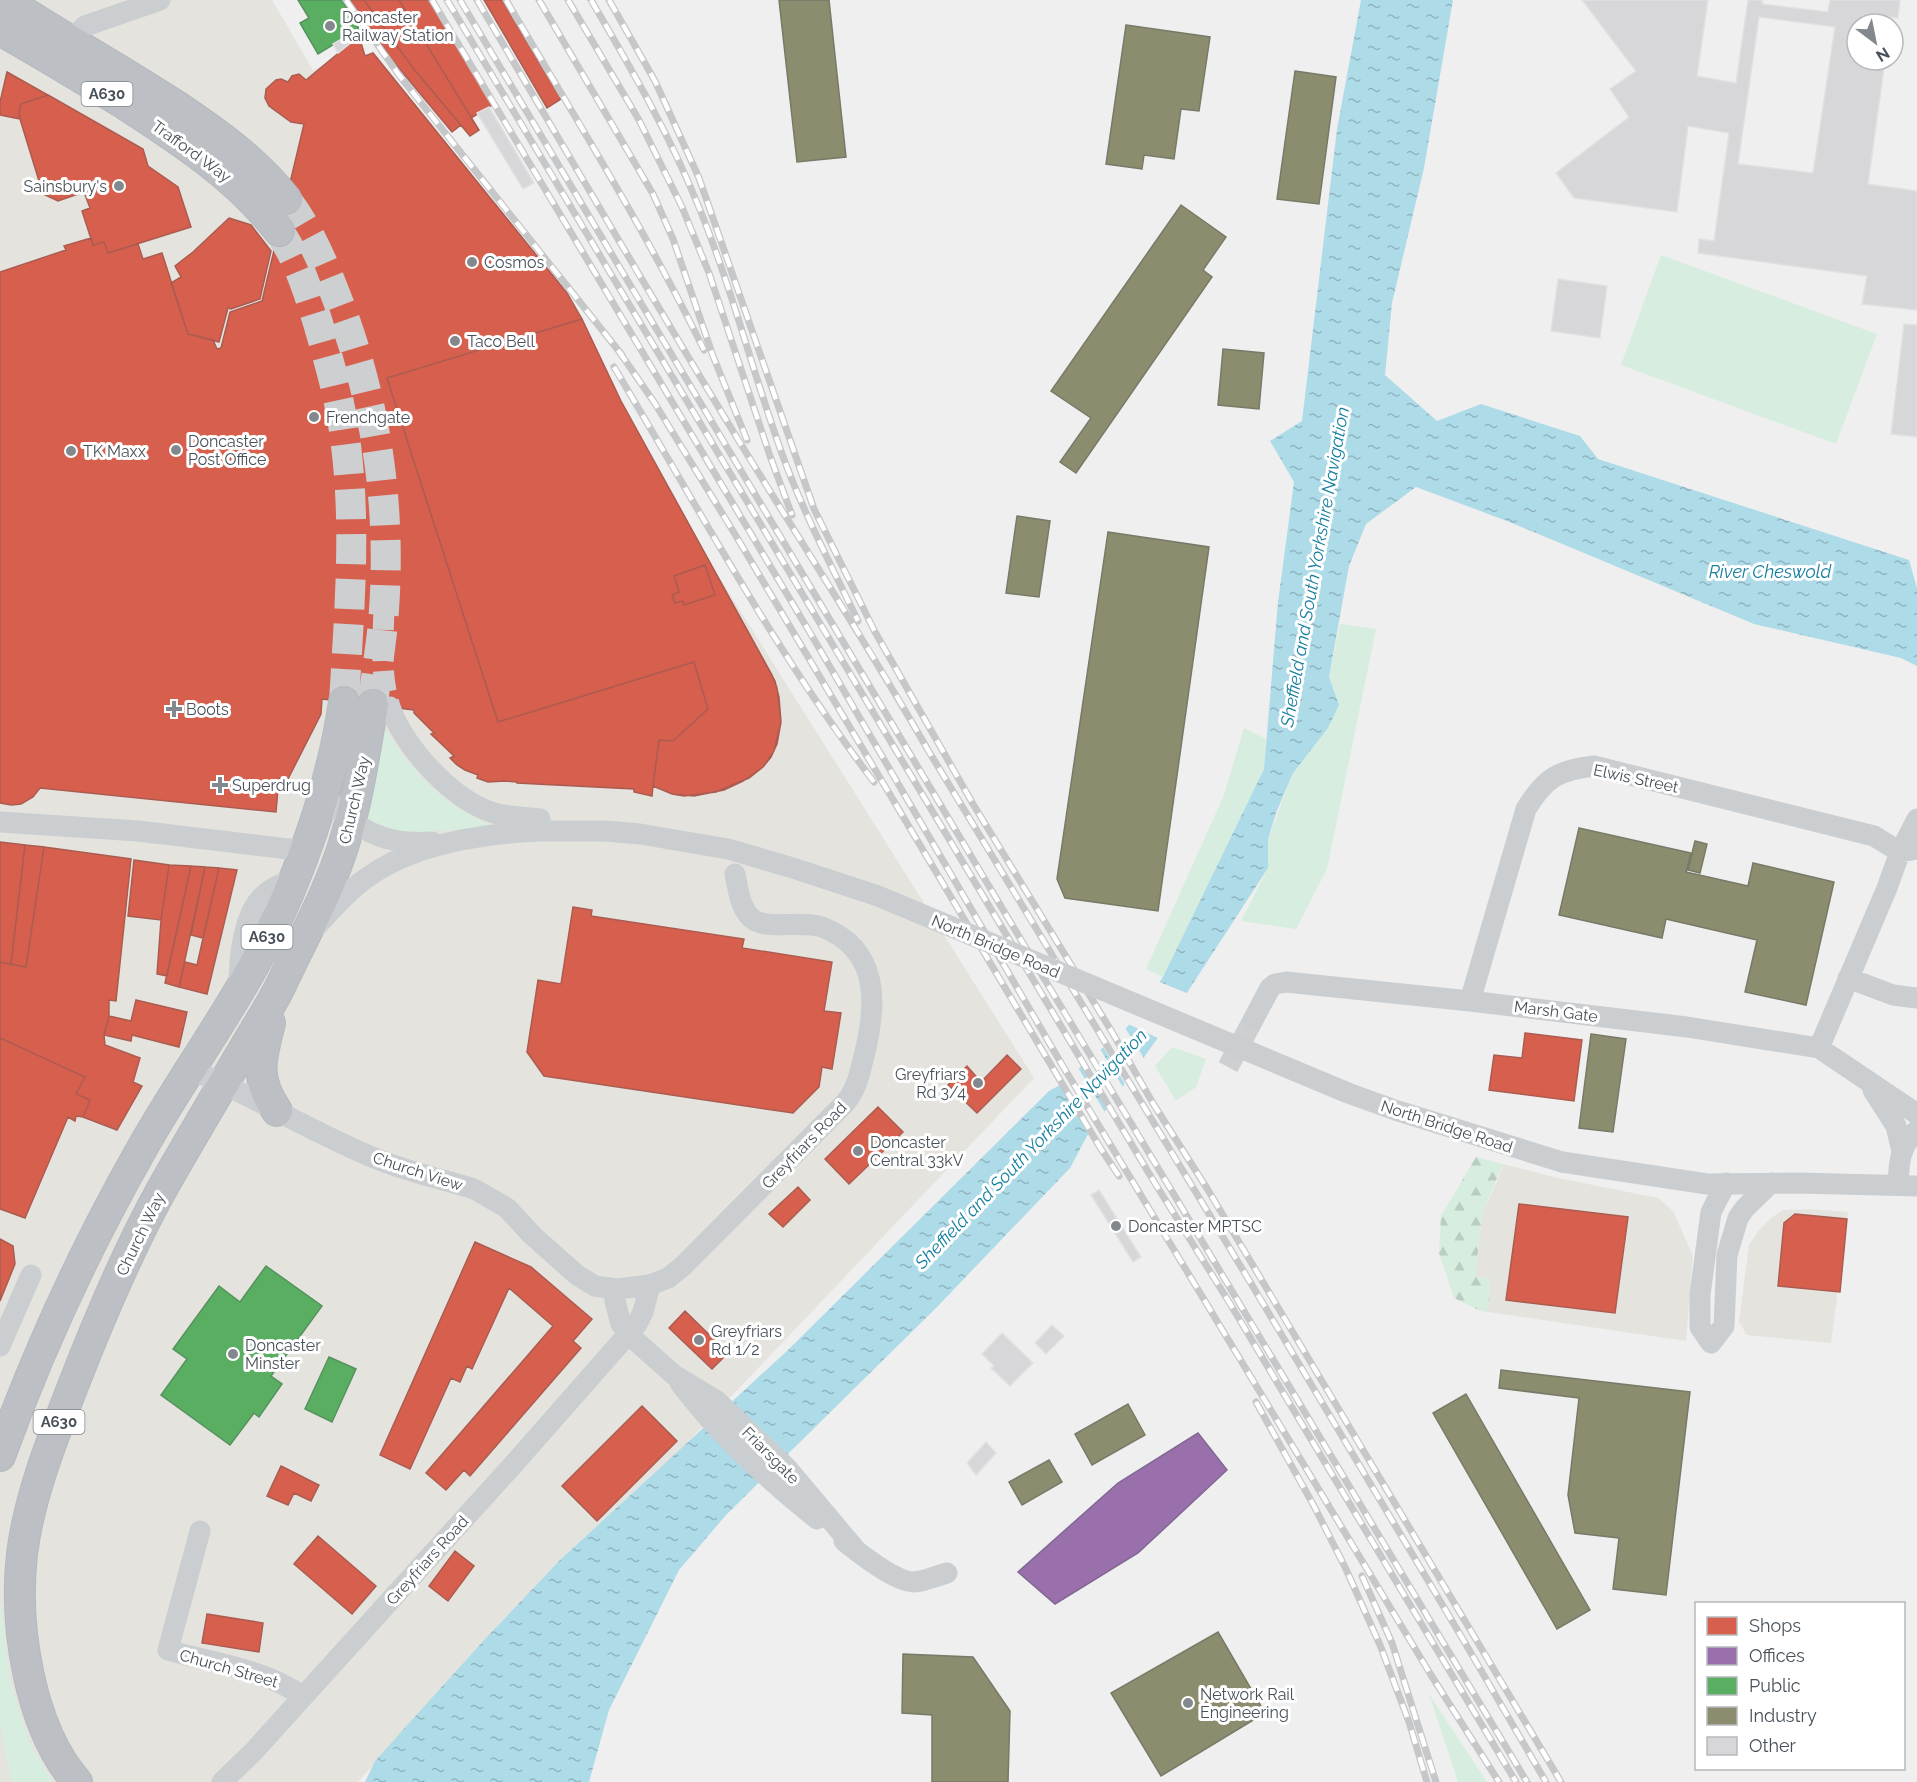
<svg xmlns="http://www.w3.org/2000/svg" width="1917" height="1782" viewBox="0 0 1917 1782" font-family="Raleway,sans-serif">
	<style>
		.commercial { fill: #e5e3dd }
		.grass { fill: #d6eddf }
		.forest { fill: url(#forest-firs) }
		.water { fill: url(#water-ripples) }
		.pier { fill: #f0efef }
		.shops { fill: #d6604d; stroke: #ab5c51; stroke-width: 1.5 }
		.offices { fill: #9970ab; stroke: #816793; stroke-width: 1.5 }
		.public { fill: #5aae61; stroke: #55925f; stroke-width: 1.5 }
		.industry { fill: #8c8c6e; stroke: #787a68; stroke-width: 1.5 }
		.building { fill: #d7d7d9; stroke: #e1e1e2; stroke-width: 1.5; fill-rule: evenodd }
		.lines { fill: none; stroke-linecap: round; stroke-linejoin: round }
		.minor-tunnel { stroke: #cecfd1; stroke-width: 21; stroke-dasharray: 21 10; stroke-linecap: butt }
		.highway-tunnel { stroke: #cecfd1; stroke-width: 30; stroke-dasharray: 30 15; stroke-linecap: butt }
		.highway-casing { stroke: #b5b9be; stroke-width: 32 }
		.minor { stroke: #cbced0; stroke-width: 21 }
		.highway { stroke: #bcc0c5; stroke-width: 30 }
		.rail-casing { stroke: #c6c7c9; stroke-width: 7 }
		.rail { stroke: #fff; stroke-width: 4.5; stroke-dasharray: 14; stroke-linecap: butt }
		.minor-bridge { stroke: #cbced0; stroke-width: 21 }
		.poi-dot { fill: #83888e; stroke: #fff; stroke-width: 2 }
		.labels { text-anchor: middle; stroke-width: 6; stroke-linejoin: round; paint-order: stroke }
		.shield { fill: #fff; stroke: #7f858c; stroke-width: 1.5 }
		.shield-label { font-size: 15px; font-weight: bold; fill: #48515a }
		.poi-label { font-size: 16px; fill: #48515a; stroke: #fff; text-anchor: start }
		.street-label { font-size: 16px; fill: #48515a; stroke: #fff }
		.water-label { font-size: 18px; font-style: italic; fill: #167f9f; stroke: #fff }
	</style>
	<defs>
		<pattern id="forest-firs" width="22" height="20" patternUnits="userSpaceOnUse" patternTransform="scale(1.5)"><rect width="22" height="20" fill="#d6eddf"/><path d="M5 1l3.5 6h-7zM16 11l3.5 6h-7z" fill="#b9cdc2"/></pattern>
		<pattern id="water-ripples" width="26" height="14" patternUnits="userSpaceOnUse" patternTransform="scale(1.5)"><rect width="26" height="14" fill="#addbe8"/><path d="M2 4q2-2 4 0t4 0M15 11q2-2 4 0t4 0" fill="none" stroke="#8fb4bf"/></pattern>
	</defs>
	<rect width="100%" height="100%" fill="#f0efef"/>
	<!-- commercial -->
	<path class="commercial" d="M0,0H272L313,70L355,50L592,375L1034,1078L684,1446L560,1560L485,1639L358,1782H0Z
		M1503,1164L1558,1178L1658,1198L1673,1211L1693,1256L1686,1341L1488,1312L1490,1278L1475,1277L1482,1214L1498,1179Z
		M1811,1209L1848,1212L1831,1343L1747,1335L1739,1322L1749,1245L1759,1230L1772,1217L1784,1210Z"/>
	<!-- grass -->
	<path class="grass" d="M1661,255L1877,334L1836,444L1621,365Z
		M1340,624L1376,629L1327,869L1296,929L1241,921L1268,868V839L1293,773L1328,728L1339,705L1329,677Z
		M384,727C410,770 441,803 487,824L485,828L419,832L392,830L363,817Z
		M1244,728L1266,739L1264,769L1163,977L1146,969L1224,795Z
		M1172,1047L1206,1059L1196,1087L1176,1101L1155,1066Z
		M0,1606H2L9,1678L29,1742L53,1782H11L0,1721Z
		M1429,1694L1487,1782H1458Z"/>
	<!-- forest -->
	<path class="forest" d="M1476,1157L1503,1164L1482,1214L1475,1277L1490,1278L1488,1312L1481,1311L1454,1298L1439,1253L1441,1216Z"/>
	<!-- water -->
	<path class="water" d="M1361,0H1453L1424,168L1392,303L1385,375L1437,421L1481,404L1580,436L1598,459L1909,560L1917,588V666L1901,658L1754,624L1507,521L1416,487L1366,524L1349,566L1329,677L1339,705L1328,728L1293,773L1276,813L1268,839V868L1157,1039L1087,1136L1070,1168L937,1307L726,1515L679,1570L609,1710L589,1782H365L375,1761L485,1639L560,1560L788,1350L1049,1091L1060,1085L1128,1026L1163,977L1264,769L1278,602L1294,482L1270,441L1302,421L1337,129Z"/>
	<!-- pier -->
	<path class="pier" d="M1157,981L1189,994L1160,1039L1126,1023Z
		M1124,1026L1145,1060L1126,1086L1102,1045Z
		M1099,1047L1124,1089L1109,1110L1081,1063Z
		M1077,1066L1106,1114L1091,1135L1059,1082Z"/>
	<!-- shops -->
	<path class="shops" d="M350,0H429L492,105L471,118L479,130L470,136L461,125L452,132L393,61Z
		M364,0H399L479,130L470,136L413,68Z
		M484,0H502L561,99L547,108Z
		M359,36L365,56L373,53L567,293L582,319L621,401L775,681L779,697L781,722L774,751L763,767L743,781L724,790L694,796L672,794L653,786L652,796L634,792V789L517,783V782L505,781L488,782L477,778L478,775L465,770L457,765L450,758L454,756L431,734L434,733L414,713V710L322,699L321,714L288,779L279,778L276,812L40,788L33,797L21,804L11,805L0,803V272L66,250L64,246L91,238L93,245L104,242L108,253L138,244L143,259L162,253L188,334L213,340L217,349L221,348L230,312L262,301L304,124L291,122L269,106L265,98L266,89L276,80L281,79L288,82L292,76L299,74L306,80Z
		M7,72L48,95L21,104L19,113L20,119L0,115V102Z
		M48,95L143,149L148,166L178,187L191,227L108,253L104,242L93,245L82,211L90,208L84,192L58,201L43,194L20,119L19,113L21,104Z
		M229,218L251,225L271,251L260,299L231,309L228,308L219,342L188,334L171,283L181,277L175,266L193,252Z
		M582,319L621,401L772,675L777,688L781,722L777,744L771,757L763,767L749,778L716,792L684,796L672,794L653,786L659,740L673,741L708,709L694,662L498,722L387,378Z
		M705,565L715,595L684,605L683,601L675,603L672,595L679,592L674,576Z
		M0,842L25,845L11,964L0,962Z
		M25,845L44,847L26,967L11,964Z
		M44,847L131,859L116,1001L109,1000V1016L104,1035L105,1045L140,1058L133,1082L142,1086L117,1130L83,1117L90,1100L76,1094L85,1077L0,1038V962L26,967Z
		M134,860L169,865L161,920L128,916Z
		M169,865L191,866L167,976L157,974L161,920Z
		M191,866L205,867L179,987L165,983Z
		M205,867L219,868L203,938L191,935Z
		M219,868L237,870L207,994L179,987L185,962L197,965Z
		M573,907L592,910L591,916L744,939L742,948L832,962L824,1011L841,1013L832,1069L822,1067L819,1087L793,1113L544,1076L527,1052L538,980L561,984Z
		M136,1000L187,1012L179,1047L132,1035L131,1041L104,1035L109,1016L131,1021Z
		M1525,1033L1582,1040L1574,1101L1489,1090L1494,1055L1522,1058Z
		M0,1038L85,1077L76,1094L90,1100L83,1117L76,1116L75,1121L68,1117L25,1218L0,1209Z
		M1007,1055L1021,1069L977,1113L948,1085L967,1066L981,1082Z
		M878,1107L903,1132L849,1184L825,1159Z
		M798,1187L810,1200L783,1227L769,1214Z
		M1519,1204L1628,1217L1615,1313L1506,1300Z
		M1795,1214L1847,1219L1840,1292L1778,1286L1784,1223Z
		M0,1239L13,1246L15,1264L0,1301Z
		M475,1242L531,1267L592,1319L573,1341L581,1348L470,1476L464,1470L446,1490L426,1473L553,1326L509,1288L472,1369L467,1366L460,1382L451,1378L410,1469L380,1455Z
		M685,1311L728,1353L712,1369L669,1328Z
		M642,1406L677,1441L597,1521L562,1486Z
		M281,1466L319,1485L311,1501L294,1493L288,1505L267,1496Z
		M318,1536L376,1586L352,1614L294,1564Z
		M455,1551L474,1566L448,1601L429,1586Z
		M207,1614L263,1623L259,1652L202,1643Z"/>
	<!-- offices -->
	<path class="offices" d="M1198,1433L1227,1470L1138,1553L1055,1604L1018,1572L1118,1483Z"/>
	<!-- public -->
	<path class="public" d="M298,0H342L359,29L318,54L300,23L309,18Z
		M266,1266L322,1306L271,1376L282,1384L259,1417L254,1413L230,1445L161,1395L187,1359L173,1349L219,1286L240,1302Z
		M329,1357L356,1369L332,1422L305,1409Z"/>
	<!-- industry -->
	<path class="industry" d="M779,0H829L846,157L797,162Z
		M1126,25L1210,37L1199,111L1181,109L1174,159L1144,155L1142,169L1106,164Z
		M1295,71L1336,77L1319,204L1277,199Z
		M1181,205L1226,237L1203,270L1212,277L1076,473L1060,462L1091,418L1051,391Z
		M1223,349L1264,353L1259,409L1218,405Z
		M1017,516L1050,521L1039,597L1006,593Z
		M1108,532L1209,547L1158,911L1065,898L1057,879Z
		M1579,828L1691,853L1686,872L1748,886L1753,863L1834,882L1806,1005L1745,992L1757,940L1666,919L1662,938L1559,915Z
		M1695,841L1707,844L1700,873L1688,870Z
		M1591,1034L1626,1039L1613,1132L1579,1128Z
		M1501,1370L1690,1392L1666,1595L1613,1589L1619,1538L1575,1533L1568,1495L1579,1398L1499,1388Z
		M1466,1394L1590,1610L1557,1629L1433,1413Z
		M1128,1404L1145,1435L1092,1465L1075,1434Z
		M1049,1460L1062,1482L1022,1505L1009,1482Z
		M1218,1632L1265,1713L1161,1776L1111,1693Z
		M903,1654L973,1657L1010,1711L1008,1782H932V1715L902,1713Z"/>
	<!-- building -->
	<path class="building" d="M1582,0H1708L1697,76L1736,83L1748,0H1762V4L1828,12L1830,0H1900L1898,18L1879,16L1878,24H1857V60H1885L1868,184L1917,191V310L1862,304L1867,276L1698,253L1699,239L1714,241L1729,133L1688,126L1677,212L1574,198L1556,173L1629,117L1610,89L1636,71ZM1759,17L1835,27L1813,173L1738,164Z
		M350,34L353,41L338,53L333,44Z
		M489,107L534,183L523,189L477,113Z
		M1558,279L1607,286L1600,338L1551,331Z
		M1904,324L1917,325V437L1891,434Z
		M1099,1190L1141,1257L1133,1262L1091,1195Z
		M1052,1325L1064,1336L1046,1354L1035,1343Z
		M1002,1333L1033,1363L1010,1386L991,1368L994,1366L982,1354Z
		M986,1442L996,1453L976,1475L967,1463Z"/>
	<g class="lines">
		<!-- minor-tunnel -->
		<path class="minor-tunnel" d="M384,609C383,642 380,676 390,707
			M1228,1067L1253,1020"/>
		<!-- highway-tunnel -->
		<path class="highway-tunnel" d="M286,199C311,231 327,272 341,309C377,407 391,506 384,610C382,641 376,673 373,705
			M279,231C298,259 308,291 318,323C329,361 340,399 345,438C357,525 349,614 344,702"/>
		<defs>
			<path id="highway" d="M5,0C62,37 121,70 178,107C218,134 256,161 286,199
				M0,30C41,53 82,78 123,103C180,140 237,177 279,231
				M270,1023C261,1059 254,1078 277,1111
				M0,1456C38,1351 85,1249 140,1152C177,1085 224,1022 260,954C299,879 332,785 344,702
				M77,1782C29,1727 14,1625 22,1554C29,1497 52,1440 73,1386C99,1319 127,1252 162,1189C188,1143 215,1098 242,1052C254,1031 269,1009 280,987C303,938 331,889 346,837C359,794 365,749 373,705"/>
		</defs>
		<!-- highway casing -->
		<use href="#highway" class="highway-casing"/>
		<!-- minor -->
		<path class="minor" d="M74,37L85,26L160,0
			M390,707C405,748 452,800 494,813C508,817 525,817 540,819
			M322,795C359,829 380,846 432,842
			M0,822L138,831L305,851
			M316,927C331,910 347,892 365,879C410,845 481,834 536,831
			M1848,978L1893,995L1917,998
			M239,986C239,960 243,914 263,896C272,887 281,884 293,881
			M1470,1001L1526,809C1545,778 1558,770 1594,766L1874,836L1900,852L1917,849
			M1253,1020L1270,988L1275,984L1286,982L1470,1001L1687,1027L1819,1048L1917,1114
			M1819,1048L1887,888L1900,852L1917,819
			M190,1069C254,1096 313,1133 377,1159C408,1172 442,1179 474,1189L507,1208L532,1235L577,1275L595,1286L617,1289L650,1285L668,1278L683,1266L845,1103C858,1088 860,1071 865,1052C877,1002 879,949 822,927C802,920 770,930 754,920C740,911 738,888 735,874
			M1873,1090L1896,1126L1902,1152
			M1562,1162L1707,1184L1799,1183L1917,1186
			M1726,1183L1711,1212L1700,1295V1327L1711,1343L1724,1326L1727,1255L1738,1218L1745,1208L1771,1183
			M1898,1184C1899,1162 1900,1145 1917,1130
			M614,1289L615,1301L621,1324L628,1334L674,1375L717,1401L787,1468L855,1549
			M0,1346L31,1275
			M680,1383C719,1435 767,1479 817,1519
			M200,1531L168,1650C212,1663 265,1669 302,1696
			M844,1541C859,1553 895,1582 914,1582C925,1581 936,1576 947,1573
			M222,1782L254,1751L512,1466L637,1324L643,1312L650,1285"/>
		<!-- highway -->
		<use href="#highway" class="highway"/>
		<defs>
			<path id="rail" d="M346,0L399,75L622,355
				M432,0L812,636L1061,1063L1431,1675L1499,1782
				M447,0L1153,1180L1229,1302L1516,1782
				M460,0L1048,985L1527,1782
				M477,0C564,147 650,295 739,441C802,544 868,645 928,750L1252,1285L1461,1636L1546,1782
				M506,0C574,116 645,229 704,350
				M539,0L653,194L673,239L713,356L747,440
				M568,0L639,120L682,207L709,273L770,456L792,515
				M591,0C630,67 669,133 698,205C731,285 752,370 781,451C802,510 831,565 858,621
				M609,0L655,81L699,178L814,509L875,632L973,804L1112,1032L1154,1105L1208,1190L1561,1782
				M618,350L654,402L733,531L1101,1149L1119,1176
				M614,367C698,507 775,652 874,782
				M1256,1402L1314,1506L1345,1567L1380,1645L1409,1722L1427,1782
				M1362,1576L1392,1643L1436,1782"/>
		</defs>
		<!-- rail casing -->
		<use href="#rail" class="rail-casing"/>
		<!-- rail -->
		<use href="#rail" class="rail"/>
		<!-- minor-bridge -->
		<path class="minor-bridge" d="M536,831H605L640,834L728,849L793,868L878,896L1348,1093L1395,1110L1562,1162"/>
	</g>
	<!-- markers -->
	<g class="poi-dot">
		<circle cx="330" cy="26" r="6"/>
		<circle cx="119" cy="186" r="6"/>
		<circle cx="472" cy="262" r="6"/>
		<circle cx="455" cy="341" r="6"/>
		<circle cx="314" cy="417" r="6"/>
		<circle cx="176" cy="450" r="6"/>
		<circle cx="71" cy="451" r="6"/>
		<path d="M171 700h6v6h6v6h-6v6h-6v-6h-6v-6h6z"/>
		<path d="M217 776h6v6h6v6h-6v6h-6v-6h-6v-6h6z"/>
		<circle cx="978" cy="1083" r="6"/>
		<circle cx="858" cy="1151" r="6"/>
		<circle cx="1116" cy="1226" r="6"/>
		<circle cx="699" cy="1340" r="6"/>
		<circle cx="233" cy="1354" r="6"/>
		<circle cx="1188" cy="1703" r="6"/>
	</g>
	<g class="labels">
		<!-- shield labels -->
		<g class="shield">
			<rect x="81.5" y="82" width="51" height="24" rx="4.5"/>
			<rect x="241.5" y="925" width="51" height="24" rx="4.5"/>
			<rect x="33.5" y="1410" width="51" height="24" rx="4.5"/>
		</g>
		<g class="shield-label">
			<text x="107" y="99">A630</text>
			<text x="267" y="942">A630</text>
			<text x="59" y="1427">A630</text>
		</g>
		<!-- poi labels -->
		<g class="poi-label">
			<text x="342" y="23">Doncaster<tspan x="342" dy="18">Railway Station</tspan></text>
			<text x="107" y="192" text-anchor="end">Sainsbury's</text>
			<text x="484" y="268">Cosmos</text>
			<text x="467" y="347">Taco Bell</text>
			<text x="326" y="423">Frenchgate</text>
			<text x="188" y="447">Doncaster<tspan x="188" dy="18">Post Office</tspan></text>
			<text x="83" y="457">TK Maxx</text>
			<text x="186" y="715">Boots</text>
			<text x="232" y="791">Superdrug</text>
			<text x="966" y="1080" text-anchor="end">Greyfriars<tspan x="966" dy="18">Rd 3/4</tspan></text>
			<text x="870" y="1148">Doncaster<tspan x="870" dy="18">Central 33kV</tspan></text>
			<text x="1128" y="1232">Doncaster MPTSC</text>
			<text x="711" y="1337">Greyfriars<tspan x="711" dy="18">Rd 1/2</tspan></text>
			<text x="245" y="1351">Doncaster<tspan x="245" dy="18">Minster</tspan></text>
			<text x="1200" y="1700">Network Rail<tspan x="1200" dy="18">Engineering</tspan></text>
		</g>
		<!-- street labels -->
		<g class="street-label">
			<text transform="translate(192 151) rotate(36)" y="6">Trafford Way</text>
			<text transform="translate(1636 778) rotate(12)" y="6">Elwis Street</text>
			<text transform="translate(354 800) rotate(-77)" y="6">Church Way</text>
			<text transform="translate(996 946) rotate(23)" y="6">North Bridge Road</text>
			<text transform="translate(1556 1011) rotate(7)" y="6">Marsh Gate</text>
			<text transform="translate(1447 1126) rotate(18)" y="6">North Bridge Road</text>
			<text transform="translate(804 1145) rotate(-46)" y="6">Greyfriars Road</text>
			<text transform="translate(418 1171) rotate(18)" y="6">Church View</text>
			<text transform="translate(140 1234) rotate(-64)" y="6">Church Way</text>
			<text transform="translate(771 1455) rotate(45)" y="6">Friarsgate</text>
			<text transform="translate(427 1560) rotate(-48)" y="6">Greyfriars Road</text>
			<text transform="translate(229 1668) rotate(16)" y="6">Church Street</text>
		</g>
		<!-- water labels -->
		<g class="water-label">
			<text transform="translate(1315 567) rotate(-80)" y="6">Sheffield and South Yorkshire Navigation</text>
			<text x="1770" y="578">River Cheswold</text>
			<text transform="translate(1031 1149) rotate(-46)" y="6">Sheffield and South Yorkshire Navigation</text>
		</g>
	</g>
	<!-- legend -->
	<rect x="1695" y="1602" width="210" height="168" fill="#ffffff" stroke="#b6b9bd" stroke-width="1.5"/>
	<rect x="1707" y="1617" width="30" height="18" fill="#d6604d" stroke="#b6b9bd" stroke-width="1.5"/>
	<text x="1749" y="1632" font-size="18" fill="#48515a">Shops</text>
	<rect x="1707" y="1647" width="30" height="18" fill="#9970ab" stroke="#b6b9bd" stroke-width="1.5"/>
	<text x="1749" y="1662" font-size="18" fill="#48515a">Offices</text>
	<rect x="1707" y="1677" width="30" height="18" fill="#5aae61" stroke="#b6b9bd" stroke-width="1.5"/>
	<text x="1749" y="1692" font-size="18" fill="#48515a">Public</text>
	<rect x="1707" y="1707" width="30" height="18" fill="#8c8c6e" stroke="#b6b9bd" stroke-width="1.5"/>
	<text x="1749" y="1722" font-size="18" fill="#48515a">Industry</text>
	<rect x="1707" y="1737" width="30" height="18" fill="#d7d7d9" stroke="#b6b9bd" stroke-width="1.5"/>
	<text x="1749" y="1752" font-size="18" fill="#48515a">Other</text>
	<!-- north arrow -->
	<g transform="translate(1875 42) rotate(148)"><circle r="28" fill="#ffffff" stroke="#b6b9bd" stroke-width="1.5"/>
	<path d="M0-4.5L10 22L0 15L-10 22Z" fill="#83888e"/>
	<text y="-9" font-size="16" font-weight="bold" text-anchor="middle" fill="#48515a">N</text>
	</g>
</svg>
